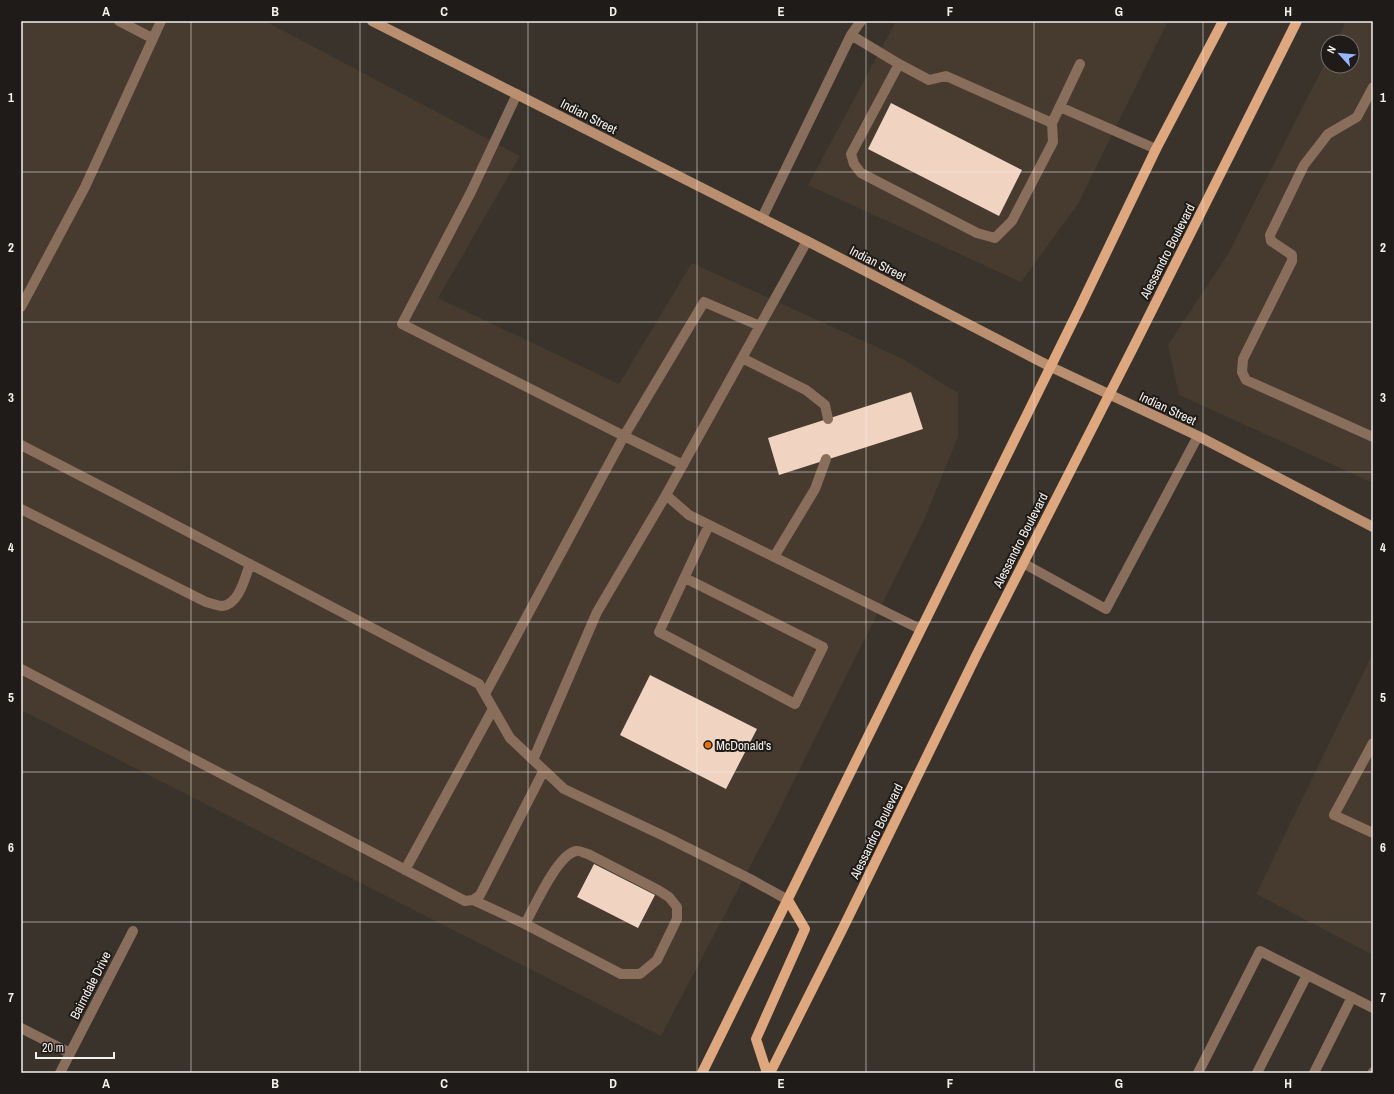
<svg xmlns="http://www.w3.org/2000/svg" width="1394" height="1094" viewBox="0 0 1394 1094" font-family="'Archivo Narrow',sans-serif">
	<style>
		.built { fill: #463b2e }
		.building { fill: #f0d4c1 }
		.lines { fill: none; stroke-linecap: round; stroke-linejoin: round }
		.service { stroke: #896e5b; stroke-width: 10 }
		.minor { stroke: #896e5b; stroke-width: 10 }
		.secondary { stroke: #b98f6f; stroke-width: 10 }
		.primary { stroke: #dea77e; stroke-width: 10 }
		.grid { fill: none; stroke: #f4f0eb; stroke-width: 1; stroke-opacity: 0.55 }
		.food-dot { fill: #e8710a; stroke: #1e1b18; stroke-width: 1.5 }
		.labels { text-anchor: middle; stroke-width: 4; stroke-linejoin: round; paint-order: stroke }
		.street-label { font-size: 13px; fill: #f4f0eb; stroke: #1e1b18 }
		.poi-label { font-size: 13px; fill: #f4f0eb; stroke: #1e1b18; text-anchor: start }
		.neatline { fill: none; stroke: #f4f0eb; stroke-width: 1.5 }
		.grid-label { font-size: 13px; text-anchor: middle; font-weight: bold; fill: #f4f0eb }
	</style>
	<rect width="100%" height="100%" fill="#39332b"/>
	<!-- built -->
	<path class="built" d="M21,21H265L520,156L438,298L619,384L692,263L903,359L958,393V437L924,520L773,823L661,1036L21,710Z
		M896,21H1168L1078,204L1021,282L808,185Z
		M1346,21H1373V483L1179,395L1168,345L1228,254L1328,57V66H1352V42H1336Z
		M1373,653V955L1256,894Z"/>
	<!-- building -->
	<path class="building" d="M891,103L1022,170L999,216L868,149Z
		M911,392L923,429L779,475L768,438Z
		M650,675L757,729L726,789L620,735Z
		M594,864L655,895L638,928L577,897Z"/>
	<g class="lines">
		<!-- service -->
		<path class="service" d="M119,21L152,38
			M851,35L899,64L929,80L946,76L1052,123
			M899,64L851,154L854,164L861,173L977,233L995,238L1012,221L1053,142L1052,123L1080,64
			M1373,87L1357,117L1328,134L1304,165L1270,235L1271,241L1292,255V261L1243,359L1242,372L1246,380L1373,437
			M517,94L471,192L402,324L624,436L704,302L760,326
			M1060,107L1156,149
			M762,218L851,35L861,21
			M807,241L666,495L689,515L920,629
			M21,307L85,187L161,21
			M742,358L806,390L825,405L828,419
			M21,445L116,494L479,684L510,738L564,789L666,837L750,879L788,900
			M21,509L206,602C211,603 217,606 222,606C239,605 245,577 250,564
			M774,557L815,489L826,459
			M1023,563L1106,609L1198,436
			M685,578L823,647L795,704L659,632L709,525
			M21,669L465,901L473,900L480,895L544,770
			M485,694L624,436L683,465
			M1373,743L1334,815L1373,833
			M533,760L597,612L666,495
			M405,870L493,709
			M473,900L525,924L621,974H640L657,960L677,919V907L669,897L658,890L588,854C584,853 579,850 576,851C557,855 534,908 525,924
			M1198,1073L1260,951L1373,1008
			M1257,1073L1307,975
			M1314,1073L1352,997
			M1373,1073V1072"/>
		<!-- minor -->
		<path class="minor" d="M21,1028L70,1053
			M60,1073L133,931"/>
		<!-- secondary -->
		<path class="secondary" d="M372,21L807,241L1051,367L1198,436L1373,527"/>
		<!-- primary -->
		<path class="primary" d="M702,1073L1080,307L1156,149L1223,21
			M767,1073L756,1039L805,929L788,900
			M770,1073L843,928L976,656L1136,342L1297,21"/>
	</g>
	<!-- grid -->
	<path class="grid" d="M191,21V1073M360,21V1073M528,21V1073M697,21V1073M866,21V1073M1034,21V1073M1203,21V1073M21,172H1373M21,322H1373M21,472H1373M21,622H1373M21,772H1373M21,922H1373"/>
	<!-- markers -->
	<circle class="food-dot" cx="708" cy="745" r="4"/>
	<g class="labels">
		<!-- street labels -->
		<g class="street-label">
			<text transform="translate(589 116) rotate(27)" y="5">Indian Street</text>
			<text transform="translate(1167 251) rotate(-63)" y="5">Alessandro Boulevard</text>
			<text transform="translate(878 263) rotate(27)" y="5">Indian Street</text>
			<text transform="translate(1168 408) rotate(25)" y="5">Indian Street</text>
			<text transform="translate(1020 540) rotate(-63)" y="5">Alessandro Boulevard</text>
			<text transform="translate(876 831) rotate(-64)" y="5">Alessandro Boulevard</text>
			<text transform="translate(90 985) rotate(-63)" y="5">Bairndale Drive</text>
		</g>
		<!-- poi labels -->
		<g class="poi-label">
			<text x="716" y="750">McDonald's</text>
		</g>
	</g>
	<!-- border -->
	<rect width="1394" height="1094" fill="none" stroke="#1e1b18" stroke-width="44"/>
	<!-- north arrow -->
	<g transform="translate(1340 54) rotate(297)"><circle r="19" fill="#1e1b18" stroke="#74706c"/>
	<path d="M0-3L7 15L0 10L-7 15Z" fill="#97b6fd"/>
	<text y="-6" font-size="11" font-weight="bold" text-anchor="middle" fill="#f4f0eb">N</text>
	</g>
	<!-- scale -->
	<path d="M36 1052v6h78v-6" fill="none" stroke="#f4f0eb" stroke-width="2"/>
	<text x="42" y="1052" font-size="12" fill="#f4f0eb" stroke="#1e1b18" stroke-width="3" paint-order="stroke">20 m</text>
	<rect x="22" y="22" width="1350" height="1050" class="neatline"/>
	<g class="grid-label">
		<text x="106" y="16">A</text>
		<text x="275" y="16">B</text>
		<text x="444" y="16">C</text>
		<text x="613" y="16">D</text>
		<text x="781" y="16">E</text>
		<text x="950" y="16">F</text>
		<text x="1119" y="16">G</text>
		<text x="1288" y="16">H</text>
		<text x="11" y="102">1</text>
		<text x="1383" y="102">1</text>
		<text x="11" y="252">2</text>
		<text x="1383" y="252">2</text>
		<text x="11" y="402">3</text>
		<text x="1383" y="402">3</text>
		<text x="11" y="552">4</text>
		<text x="1383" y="552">4</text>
		<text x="11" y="702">5</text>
		<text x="1383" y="702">5</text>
		<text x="11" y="852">6</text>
		<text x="1383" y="852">6</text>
		<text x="11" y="1002">7</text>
		<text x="1383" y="1002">7</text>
		<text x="106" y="1088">A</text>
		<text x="275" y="1088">B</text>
		<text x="444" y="1088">C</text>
		<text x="613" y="1088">D</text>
		<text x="781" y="1088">E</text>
		<text x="950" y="1088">F</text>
		<text x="1119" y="1088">G</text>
		<text x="1288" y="1088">H</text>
	</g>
</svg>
